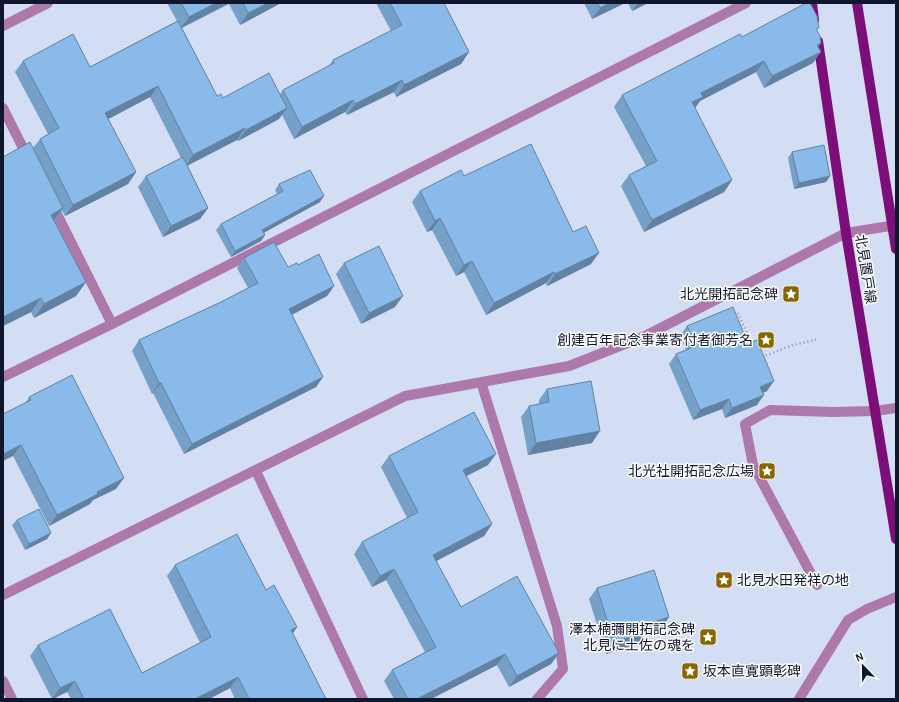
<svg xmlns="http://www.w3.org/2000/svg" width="899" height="702" viewBox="0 0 899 702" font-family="'Alegreya Sans','Noto Sans JP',sans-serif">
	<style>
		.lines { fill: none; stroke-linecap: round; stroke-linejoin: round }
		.path { stroke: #8c95ab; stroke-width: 2.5; stroke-dasharray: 1 3; stroke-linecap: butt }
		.lane { stroke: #ad78aa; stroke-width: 10 }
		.street { stroke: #ad78aa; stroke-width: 10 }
		.primary { stroke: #7c0e7b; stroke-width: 10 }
		.wall { fill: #77a0c8 }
		.shaded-wall { fill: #6182a3 }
		.building { fill: #8abae9; stroke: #6182a3 }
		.labels { text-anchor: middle; stroke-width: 3; stroke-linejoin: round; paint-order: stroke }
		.street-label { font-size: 14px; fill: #10172c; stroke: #fefefe }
		.poi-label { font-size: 14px; fill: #10172c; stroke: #fefefe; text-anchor: end }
	</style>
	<rect width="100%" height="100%" fill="#d3ddf4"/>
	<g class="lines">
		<!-- path -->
		<path class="path" d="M738,313L752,345
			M762,357L793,345L819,339"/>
		<!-- lane -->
		<path class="lane" d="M817,585L753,465L745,424L770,410L833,412L875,411L896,408
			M799,699L848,620L867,609L896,597"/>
		<!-- street -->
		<path class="street" d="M3,26L48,3
			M3,108L28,158
			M52,204L112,324
			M3,377L112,324L746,3
			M481,382L557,626L563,669L537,699
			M256,471L363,699
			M3,595L405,396L569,366L643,337L846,233L896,225
			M3,681L12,699"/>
		<!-- primary -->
		<path class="primary" d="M812,3L814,20
			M857,3L896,249
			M818,41L846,233L896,539"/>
	</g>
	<!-- wall -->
	<path class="wall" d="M167,3H281L240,25L229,4L182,28L217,96L223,98L280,94L283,90L328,67L333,60L391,31L376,3H444L469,52L461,64L396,97L394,92L347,115L345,112L294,139L282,115L279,119L238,141L237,140L187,165L208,208L200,219L163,237L138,187L146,176L181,158L150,97L108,119L136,172L128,184L65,216L62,210L55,221L86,282L76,296L34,318L31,312L3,326V157L33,148L40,139L48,134L15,72L23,61L90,67L177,21Z
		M584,3H625L592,19Z
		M628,3H648L632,11Z
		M817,30L821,43L818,47L813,63L764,88L756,72L700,101L695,108L732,180L724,192L644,232L621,186L629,175L646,166L614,107L622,95L742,37Z
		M792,152L830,176L826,182L794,189L788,158Z
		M464,176L573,232L591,264L547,286L546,283L486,315L464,272L456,276L432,230L427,232L412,202L420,191Z
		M279,184L320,202L263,233L265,235L261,241L231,257L216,230L221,224L277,194L275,190Z
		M244,258L288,267L298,265L334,286L327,296L292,315L323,377L316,387L184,454L153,393L152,394L132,351L139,340L220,303L221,302L248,288L237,268Z
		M344,263L395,307L361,324L336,274Z
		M687,326L767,391L763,393L757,405L725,418L722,409L693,420L669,364L676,354L686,350L680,336Z
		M547,389L592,443L528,455L521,417L529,406L539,404V400Z
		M29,397L116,489L93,500L90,504L49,526L13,456L26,402Z
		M389,456L488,465L466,476L492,524L484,536L436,561L461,607L559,653L551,664L509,687L497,665L431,699H394L384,681L392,670L425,652L386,580L372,587L354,554L362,542L407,518L381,467Z
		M17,520L51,533L47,539L25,550L12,525Z
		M175,565L266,590L297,627L293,633L326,699H235L230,688L209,699H71L67,692L53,699H52L30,656L38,645L142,673L200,643L167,576Z
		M597,588L669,617L661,629L645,633L638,644L606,654L589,599Z"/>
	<!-- shaded-wall -->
	<path class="shaded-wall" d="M216,3H229L181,28L189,17Z
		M268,3H281L240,25L248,13Z
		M610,3H625L592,19L600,8Z
		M638,3H648L632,11Z
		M469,52L461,64L396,97L404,85Z
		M821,52L813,63L764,88L772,76Z
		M764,61L756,72L700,101L695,108L692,102L701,93Z
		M402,80L394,92L347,115L355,104Z
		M158,86L150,97L97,125L105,113Z
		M353,100L345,112L294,139L302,127Z
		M287,108L279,119L238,141L246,130Z
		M245,128L237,140L185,167L193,155Z
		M136,172L128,184L65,216L73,205Z
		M830,176L826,182L794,189L799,183Z
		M732,180L724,192L644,232L652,220Z
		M324,196L320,202L258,236L262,230Z
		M63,208L53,222L51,215Z
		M208,208L200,219L163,237L171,226Z
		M440,218L432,230L427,232L435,221Z
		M265,235L261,241L231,257L235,251Z
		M599,253L591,264L547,286L555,274Z
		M472,261L464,272L456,276L464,265Z
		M554,272L546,283L486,315L494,303Z
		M86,282L76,296L34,318L44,304Z
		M334,286L327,296L281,320L289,309Z
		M403,296L395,307L361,324L369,313Z
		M41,298L31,312L3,326V317Z
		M323,377L316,387L184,454L192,444Z
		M774,381L767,391L753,397L760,387Z
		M159,383H161L153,393L152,394Z
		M764,395L757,405L725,418L732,408Z
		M729,399L722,409L693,420L700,410Z
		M600,431L592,443L528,455L536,443Z
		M21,445L13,456L3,461V454Z
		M496,454L488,465L455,482L463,470Z
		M124,478L116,489L93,500L90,504L49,526L57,515L97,492Z
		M492,524L484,536L425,567L433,555Z
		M51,533L47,539L25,550L29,544Z
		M394,569L386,580L372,587L380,576Z
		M669,617L661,629L645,633L638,644L606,654L614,642L644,625Z
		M297,627L289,639L291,630Z
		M559,653L551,664L509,687L517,676Z
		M505,654L497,665L431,699H417Z
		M238,677L230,688L209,699H195Z
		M75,681L67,692L52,699L60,688Z"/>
	<!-- building -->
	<path class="building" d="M181,3H216L189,17Z
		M243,3H268L248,13Z
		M390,3H444L469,52L404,85L402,80L355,104L353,100L302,127L283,90L334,63L333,60L402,25Z
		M597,3H610L600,8Z
		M806,3H810L817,16L819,28L816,29L820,36L821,43L817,45L821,52L772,76L764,61L701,93L703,97L692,102L732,180L652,220L629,175L657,161L622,95L740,34L742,37Z
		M178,21L217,96L221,94L223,98L269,73L287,108L246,130L245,128L193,155L158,86L105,113L136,172L73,205L40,139L59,128L23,61L73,34L90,67Z
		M30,142L63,208L51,215L86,282L44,304L41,298L3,317V157Z
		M531,144L573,232L586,226L599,253L555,274L554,272L494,303L472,261L464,265L440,218L435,221L420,191L461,170L464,176Z
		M824,145L830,176L799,183L792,152Z
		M183,157L208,208L171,226L146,176Z
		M310,170L324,196L262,230L265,235L235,251L221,224L283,191L279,184Z
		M274,242L288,267L297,263L298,265L319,254L334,286L289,309L323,377L192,444L161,383H159L139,340L221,302L258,283L244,258Z
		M379,246L403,296L369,313L344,263Z
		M733,307L748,344L757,340L774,381L760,387L764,395L732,408L729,399L700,410L676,354L696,346L687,326Z
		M72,375L124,478L97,492L98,494L57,515L21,445L3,454V414L31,400L29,397Z
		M591,381L600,431L536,443L529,406L549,402L547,389Z
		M474,412L496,454L463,470L492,524L433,555L461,607L517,576L559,653L517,676L505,654L417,699H408L392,670L436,647L394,569L380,576L362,542L418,512L389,456Z
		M39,509L51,533L29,544L17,520Z
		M237,534L266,590L274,585L297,627L291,630L326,699H249L238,677L195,699H84L75,681L60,688L38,645L110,609L142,673L211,637L175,565Z
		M654,570L669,617L644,625L646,632L614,642L597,588Z"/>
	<!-- icons -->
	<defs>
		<symbol id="sight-square" viewBox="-11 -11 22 22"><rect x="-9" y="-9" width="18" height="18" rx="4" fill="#866701" stroke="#fefefe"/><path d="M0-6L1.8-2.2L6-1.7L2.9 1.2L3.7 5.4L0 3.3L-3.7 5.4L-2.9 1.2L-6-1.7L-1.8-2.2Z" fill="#fff"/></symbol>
	</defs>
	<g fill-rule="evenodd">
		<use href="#sight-square" x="781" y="284" width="20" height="20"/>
		<use href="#sight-square" x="756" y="330" width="20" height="20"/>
		<use href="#sight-square" x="757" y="461" width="20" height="20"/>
		<use href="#sight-square" x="714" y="570" width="20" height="20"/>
		<use href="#sight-square" x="698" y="627" width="20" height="20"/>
		<use href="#sight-square" x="680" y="661" width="20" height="20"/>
	</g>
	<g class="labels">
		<!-- street labels -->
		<g class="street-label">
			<text transform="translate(866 269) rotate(81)" y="5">北見置戸線</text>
		</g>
		<!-- poi labels -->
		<g class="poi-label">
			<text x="778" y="299">北光開拓記念碑</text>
			<text x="753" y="345">創建百年記念事業寄付者御芳名</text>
			<text x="754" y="476">北光社開拓記念広場</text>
			<text x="737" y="585" text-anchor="start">北見水田発祥の地</text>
			<text x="695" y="634">澤本楠彌開拓記念碑<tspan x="695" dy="16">北見に土佐の魂を</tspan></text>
			<text x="703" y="676" text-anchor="start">坂本直寛顕彰碑</text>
		</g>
	</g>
	<!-- border -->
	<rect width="899" height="702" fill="none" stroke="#10172c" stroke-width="8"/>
	<!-- north arrow -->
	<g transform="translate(863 666) rotate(338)" stroke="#fefefe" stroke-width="3" paint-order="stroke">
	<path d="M0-3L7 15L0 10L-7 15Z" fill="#10172c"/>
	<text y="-6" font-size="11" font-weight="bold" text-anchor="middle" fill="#10172c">N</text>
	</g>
</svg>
